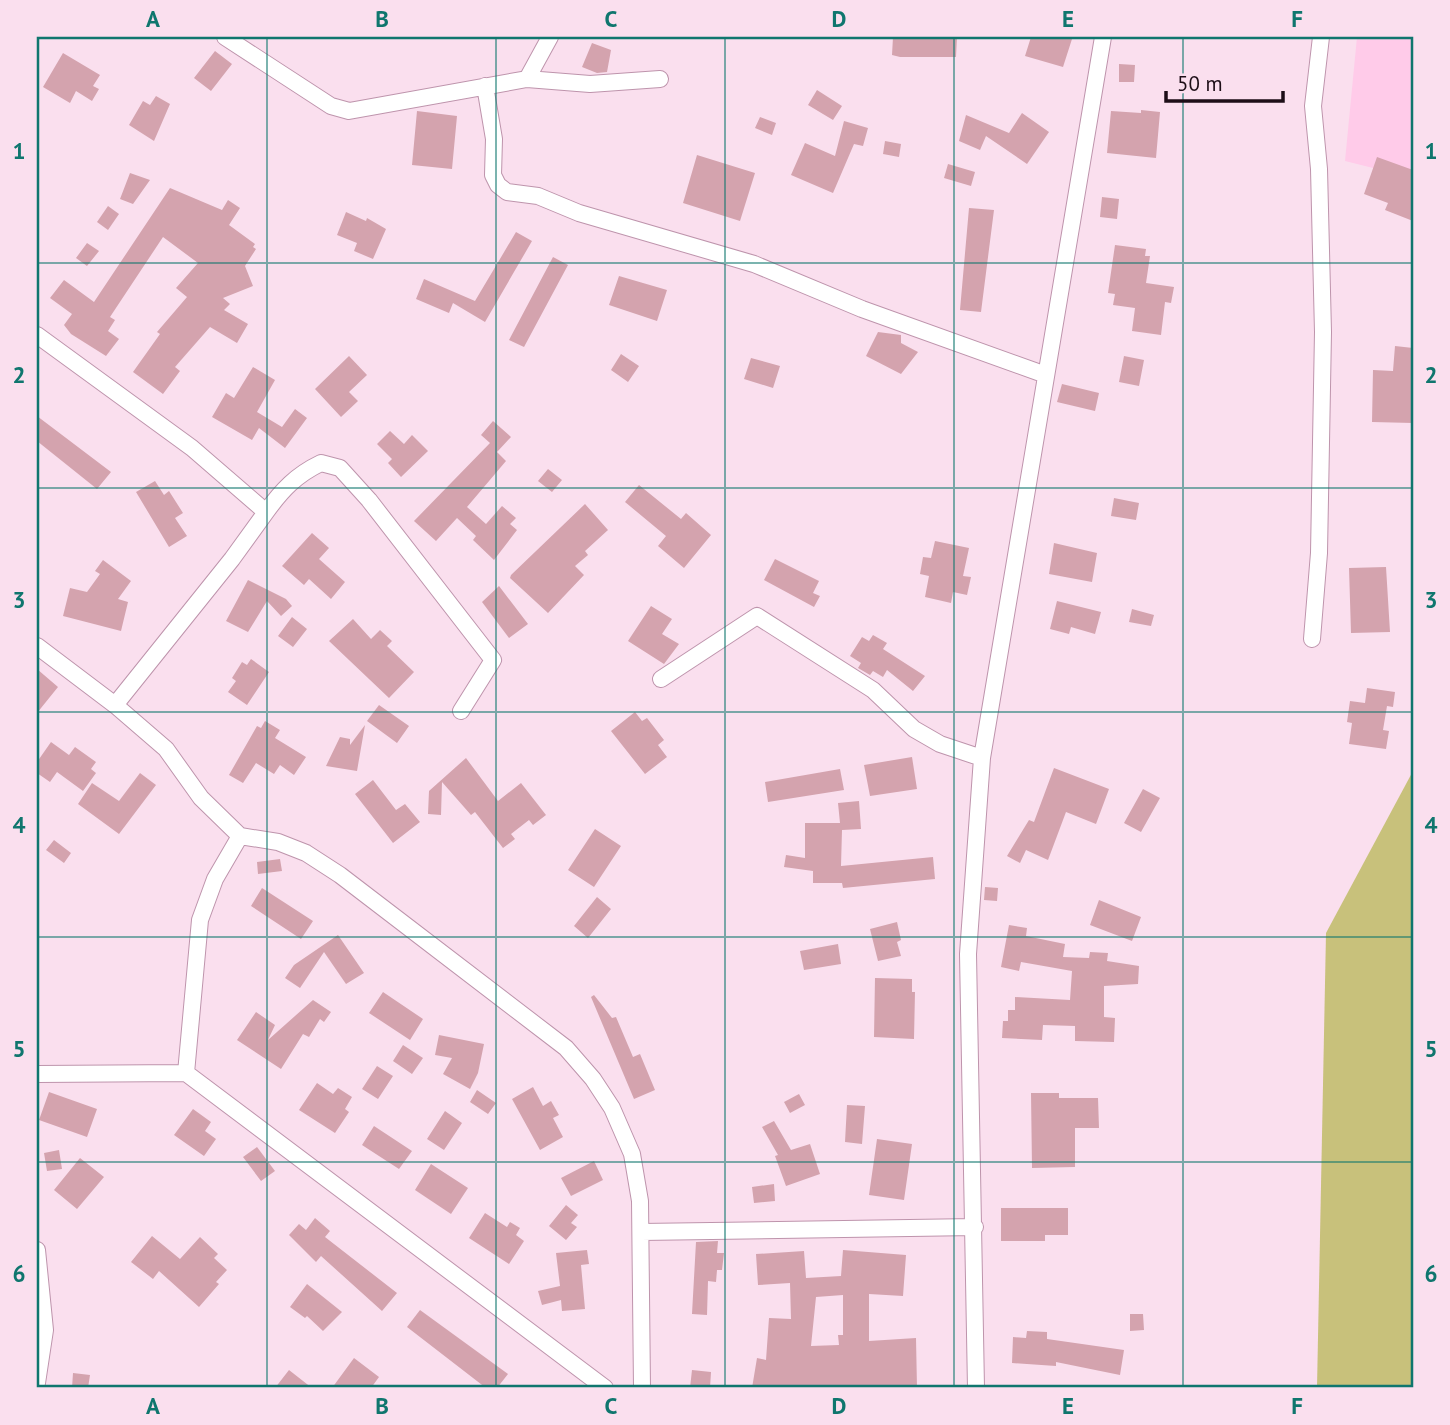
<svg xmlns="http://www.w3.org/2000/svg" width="1450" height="1425" viewBox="0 0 1450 1425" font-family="'PT Sans',sans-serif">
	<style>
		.built { fill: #ffcbe9 }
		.green { fill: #c8c17b }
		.building { fill: #d4a3ae; fill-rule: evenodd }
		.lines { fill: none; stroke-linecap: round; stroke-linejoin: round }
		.minor-casing { stroke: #be94ac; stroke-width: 18 }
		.minor { stroke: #fff; stroke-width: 16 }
		.grid { fill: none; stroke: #0f766e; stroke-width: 2; stroke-opacity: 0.55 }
		.neatline { fill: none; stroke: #0f766e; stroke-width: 2.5 }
		.grid-label { font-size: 23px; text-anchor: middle; font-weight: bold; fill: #0f766e }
	</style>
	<rect width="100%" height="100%" fill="#fadfee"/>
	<!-- built -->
	<path class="built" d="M1357,37H1413V178L1345,161Z"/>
	<!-- green -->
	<path class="green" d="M1413,771V1388H1317L1326,933Z"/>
	<!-- building -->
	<path class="building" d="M893,37H957L956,57H900L892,55Z
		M1031,37L1072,39L1063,67L1025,56Z
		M592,43L611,50L607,72L597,73L582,67Z
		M215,51L232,64L211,91L194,78Z
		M63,53L100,75L93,86L99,89L92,101L76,91L70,103L43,87Z
		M1119,64L1135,65L1134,82H1119Z
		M817,90L842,106L833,120L808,105Z
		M156,96L170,104L154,141L129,125L143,101L150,105Z
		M1141,110L1160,112L1156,158L1107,153L1111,111L1141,113Z
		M417,111L457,116L452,169L412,165Z
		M1022,113L1049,132L1027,164L986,136L980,150L959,141L966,115L1009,133Z
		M760,117L776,123L772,135L755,128Z
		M844,121L868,128L863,146L854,144L833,193L791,175L805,143L835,156Z
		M885,141L901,144L899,157L883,154Z
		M697,155L755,173L740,221L683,203Z
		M1377,157L1413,170V221L1385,210L1388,203L1364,194Z
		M948,164L975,172L971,186L944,178Z
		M130,173L150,180L133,204L120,199Z
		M170,188L222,210L228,200L240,208L229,225L255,244L253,247L256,249L245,266L253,286L223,298L230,304L224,310L248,324L237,343L210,327L175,367L180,371L163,394L133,372L160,334L157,332L187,297L176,288L198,263L163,237L110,317L115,320L108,331L119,339L106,356L71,334L64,325L72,314L50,298L64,280L94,302Z
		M1102,197L1119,199L1117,219L1100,217Z
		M108,206L119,214L108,230L97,222Z
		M969,208L994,210L981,312L960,310Z
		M346,212L366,221L367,218L386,229L373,259L354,251L357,243L337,235Z
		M516,232L532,241L485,322L453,303L449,313L416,299L424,279L475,301Z
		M87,243L99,251L87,266L76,258Z
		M1115,245L1146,249L1145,256H1150L1146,283L1174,287L1171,303L1165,302L1161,335L1132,331L1135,308L1113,305L1115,294L1108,293Z
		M553,257L568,265L524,347L509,340Z
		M619,276L667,290L657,321L609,305Z
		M878,332L901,335V343L918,352L901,374L866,356Z
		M1395,346L1413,348V423L1372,422L1373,370L1393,371Z
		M621,354L639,366L628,382L611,370Z
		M349,356L367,375L349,392L358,401L341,417L315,389Z
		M1124,356L1144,360L1139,386L1119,382Z
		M751,358L780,366L773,388L744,379Z
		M253,367L275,380L257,412L282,427L295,409L307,418L285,448L259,428L252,440L212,417L226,393L234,398Z
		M1062,384L1099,393L1095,411L1057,402Z
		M37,416L111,472L97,489L37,441Z
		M493,421L511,437L497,452L506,461L467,507L486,524L502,506L516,518L510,524L517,530L494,560L473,540L476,536L457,518L436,541L414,521L490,443L481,435Z
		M390,431L404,444L412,435L428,451L401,477L388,463L392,459L377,444Z
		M548,469L562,480L552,492L538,481Z
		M155,481L164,495L169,491L183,513L175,518L187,536L169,547L136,492Z
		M639,485L681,519L686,513L711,535L684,568L658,546L666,536L625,502Z
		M1114,498L1139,503L1136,520L1111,516Z
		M585,504L608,530L585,551L588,555L575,566L584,575L548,613L510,578L511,575Z
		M312,533L329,548L319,559L345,582L331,599L309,579L304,585L282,566Z
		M935,541L969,548L963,576L971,577L967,595L953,592L951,603L925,597L929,576L920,574L923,557L931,558Z
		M1054,543L1097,553L1092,582L1049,574Z
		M775,559L819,581L813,593L820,596L814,607L764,580Z
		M103,560L131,581L118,599L128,602L121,631L63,616L70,588L87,592L100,574L95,571Z
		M1386,567L1390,632L1351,633L1349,568Z
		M248,580L286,599L292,606L281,616L267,601L248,632L226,621Z
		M499,586L528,624L509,638L482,602Z
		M1057,601L1101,612L1095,634L1071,627L1069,634L1050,629Z
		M651,606L672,619L662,634L679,644L664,664L628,641Z
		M1132,609L1154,615L1151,626L1129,622Z
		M292,617L307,629L293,647L278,636Z
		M353,619L371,639L380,630L392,641L387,646L414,672L389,698L329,641Z
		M873,635L887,643L883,649L925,676L913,691L887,670L883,677L873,671L870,675L858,668L861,663L850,656L862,637L869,641Z
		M251,659L269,672L247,705L228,692L236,681L232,678L242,662L247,665Z
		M37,669L58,687L37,713Z
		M1367,688L1395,692L1393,707L1387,706L1383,730L1389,731L1386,749L1349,744L1352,723L1347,722L1350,701L1365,703Z
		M379,705L409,726L397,743L367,721Z
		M635,712L642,721L647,718L664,740L658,745L667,757L645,774L611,731Z
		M265,721L280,730L275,738L306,757L294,775L280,765L274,774L256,763L243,783L229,775L257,726L261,728Z
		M365,725L357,771L326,766L340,737L350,739V745Z
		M51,742L69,755L75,747L96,762L91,769L96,773L83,791L57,772L50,782L37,773V762Z
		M912,757L917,789L870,796L864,765Z
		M466,758L498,801L521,783L546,815L533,825L529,820L511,834L515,839L503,848L475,812L471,815L442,782L441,815L428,814L429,791Z
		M1054,768L1109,789L1096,824L1066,812L1048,860L1026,850L1020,863L1007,856L1029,820L1034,822Z
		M840,769L844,790L768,802L765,782Z
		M140,773L156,785L119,834L78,804L92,783L119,801Z
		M373,780L396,810L405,804L420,822L393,843L355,794Z
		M1143,789L1160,798L1141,832L1124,823Z
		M859,801L861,829L842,830L841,866L933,857L935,879L843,888L842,883H813V871L784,867L786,855L805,858V823H840L838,803Z
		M595,829L621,846L594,887L568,870Z
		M54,840L71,853L64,863L46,850Z
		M280,859L282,871L258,874L257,862Z
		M985,887L998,888L997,901L984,900Z
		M262,888L313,921L301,939L251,906Z
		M597,897L611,909L588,938L574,926Z
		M1099,900L1141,917L1132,941L1090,925Z
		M897,922L901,940L897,942L901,956L878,961L870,929Z
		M1009,925L1027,928L1026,936L1065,944L1063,957L1089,958L1090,952L1108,953L1107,961L1139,966L1138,984L1104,986V1017L1115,1018L1114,1042L1075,1041V1026L1043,1025L1042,1040L1002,1038L1003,1021H1008V1010H1015V997L1070,1000L1072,971L1021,962L1019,971L1001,967Z
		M338,935L364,973L346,984L324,952L300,988L285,978L294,965Z
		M838,944L841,964L804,970L800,951Z
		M875,978L912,979V992H915L914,1039L874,1037Z
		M383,992L423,1019L410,1040L369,1013Z
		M594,995L612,1018L616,1017L633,1057L640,1054L655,1090L634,1099L591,997Z
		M313,1000L331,1012L324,1022L320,1019L309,1037L303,1034L281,1069L237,1040L256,1012L275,1025L268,1040Z
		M439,1035L484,1044L478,1073L470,1089L443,1074L452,1058L435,1055Z
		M403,1045L423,1058L412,1074L393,1061Z
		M377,1066L393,1076L378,1099L362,1089Z
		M317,1083L333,1094L338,1088L352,1097L345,1109L349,1112L335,1133L299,1110Z
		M533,1087L543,1106L551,1101L559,1115L553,1118L563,1137L540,1150L512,1099Z
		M477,1090L496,1103L488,1114L470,1102Z
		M49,1092L97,1109L87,1137L39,1120Z
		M1031,1093H1059V1098H1098L1099,1128H1075V1167L1032,1168Z
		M799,1094L805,1105L790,1113L784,1102Z
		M847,1105L865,1106L862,1144L845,1142Z
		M193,1109L211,1122L205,1131L216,1139L204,1156L174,1135Z
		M445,1111L462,1123L444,1150L427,1139Z
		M774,1121L791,1150L810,1144L820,1174L786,1186L775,1156L778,1155L762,1127Z
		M374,1126L412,1151L399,1169L362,1145Z
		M877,1139L912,1144L904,1200L869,1195Z
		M257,1147L275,1171L261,1181L243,1157Z
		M59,1150L62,1169L47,1171L44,1153Z
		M80,1158L104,1177L77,1209L54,1190Z
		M594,1161L603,1180L571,1196L561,1178Z
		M431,1164L468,1188L451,1214L415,1190Z
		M774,1184L775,1201L754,1203L752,1187Z
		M566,1205L578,1215L571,1223L577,1227L566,1240L549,1226Z
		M1001,1208H1068V1235H1045V1241H1001Z
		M485,1213L507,1227L510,1222L520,1228L516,1235L524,1241L509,1264L469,1238Z
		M315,1218L330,1231L325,1237L397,1293L382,1311L321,1256L316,1262L289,1235L299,1224L306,1230Z
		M152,1236L180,1259L200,1237L218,1254L214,1258L227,1270L216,1282L219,1284L199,1307L159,1271L153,1279L131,1262Z
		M718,1241L717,1253H724L722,1270H717L716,1282L708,1281L707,1315L692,1314L696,1242Z
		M587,1250L589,1264L581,1265L585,1309L562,1311L561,1300L542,1305L538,1291L560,1286L556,1253Z
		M843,1250L906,1255L903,1296L869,1294V1341L916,1338L917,1388H752L757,1358L766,1360L769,1318L791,1319L790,1283L758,1285L756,1254L804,1251L806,1278L841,1276ZM843,1295V1335H838L839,1345L811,1346L816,1297Z
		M307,1284L342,1312L323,1331L307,1316L305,1318L290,1307Z
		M420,1310L508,1374L497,1388H486L407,1327Z
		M1130,1314H1143L1144,1330L1130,1331Z
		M1027,1331L1047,1332V1339L1124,1350L1120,1375L1056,1362V1366L1012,1363L1013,1337L1026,1338Z
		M354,1358L379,1377L371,1388H332Z
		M289,1370L312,1388H275Z
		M692,1370L711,1372L710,1388H690Z
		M73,1373L90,1375L88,1388H72Z"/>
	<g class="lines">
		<defs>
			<path id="minor" d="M225,37L331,106L349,111L527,79L550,37
				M527,79L590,84L660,79
				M485,86L494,139L493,175L498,185L507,192L538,196L579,213L754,264L862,309L1046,375
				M37,335L192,448L266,512L232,559L115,705L37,646
				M266,512C282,490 296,475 321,463L340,468L369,500L493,660L461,711
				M1312,639L1319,553L1323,332L1319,169L1313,106L1321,37
				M661,679L757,616L873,690L914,729L940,744L982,758
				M115,705L166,749L201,798L240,836L278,842L306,853L340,875L566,1048L593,1079L612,1108L632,1154L640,1201L642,1388
				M240,836L215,879L200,920L186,1073L605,1388
				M37,1074L186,1073
				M641,1232L975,1227
				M37,1250L45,1330L37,1383
				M976,1388L968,954L982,758L1103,37"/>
		</defs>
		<!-- minor casing -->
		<use href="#minor" class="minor-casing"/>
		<!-- minor -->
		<use href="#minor" class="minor"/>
	</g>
	<!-- grid -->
	<path class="grid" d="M267,37V1388M496,37V1388M725,37V1388M954,37V1388M1183,37V1388M37,263H1413M37,488H1413M37,712H1413M37,937H1413M37,1162H1413"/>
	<!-- border -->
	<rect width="1450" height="1425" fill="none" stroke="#fadfee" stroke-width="77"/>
	<!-- scale -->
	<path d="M1166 91v10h117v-10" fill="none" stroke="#1d0e17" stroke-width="3.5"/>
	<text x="1177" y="91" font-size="21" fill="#1d0e17" stroke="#fadfee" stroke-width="5" paint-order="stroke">50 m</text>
	<rect x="38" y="38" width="1374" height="1348" class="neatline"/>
	<g class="grid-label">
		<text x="153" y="27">A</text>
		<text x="382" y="27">B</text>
		<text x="611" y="27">C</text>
		<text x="839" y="27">D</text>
		<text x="1068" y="27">E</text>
		<text x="1297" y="27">F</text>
		<text x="19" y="159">1</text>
		<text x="1431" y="159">1</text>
		<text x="19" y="383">2</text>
		<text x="1431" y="383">2</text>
		<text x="19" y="608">3</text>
		<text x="1431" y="608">3</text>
		<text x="19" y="833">4</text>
		<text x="1431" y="833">4</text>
		<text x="19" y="1057">5</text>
		<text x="1431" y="1057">5</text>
		<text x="19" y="1282">6</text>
		<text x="1431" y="1282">6</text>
		<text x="153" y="1414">A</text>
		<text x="382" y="1414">B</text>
		<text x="611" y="1414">C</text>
		<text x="839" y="1414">D</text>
		<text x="1068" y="1414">E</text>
		<text x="1297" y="1414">F</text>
	</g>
</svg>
